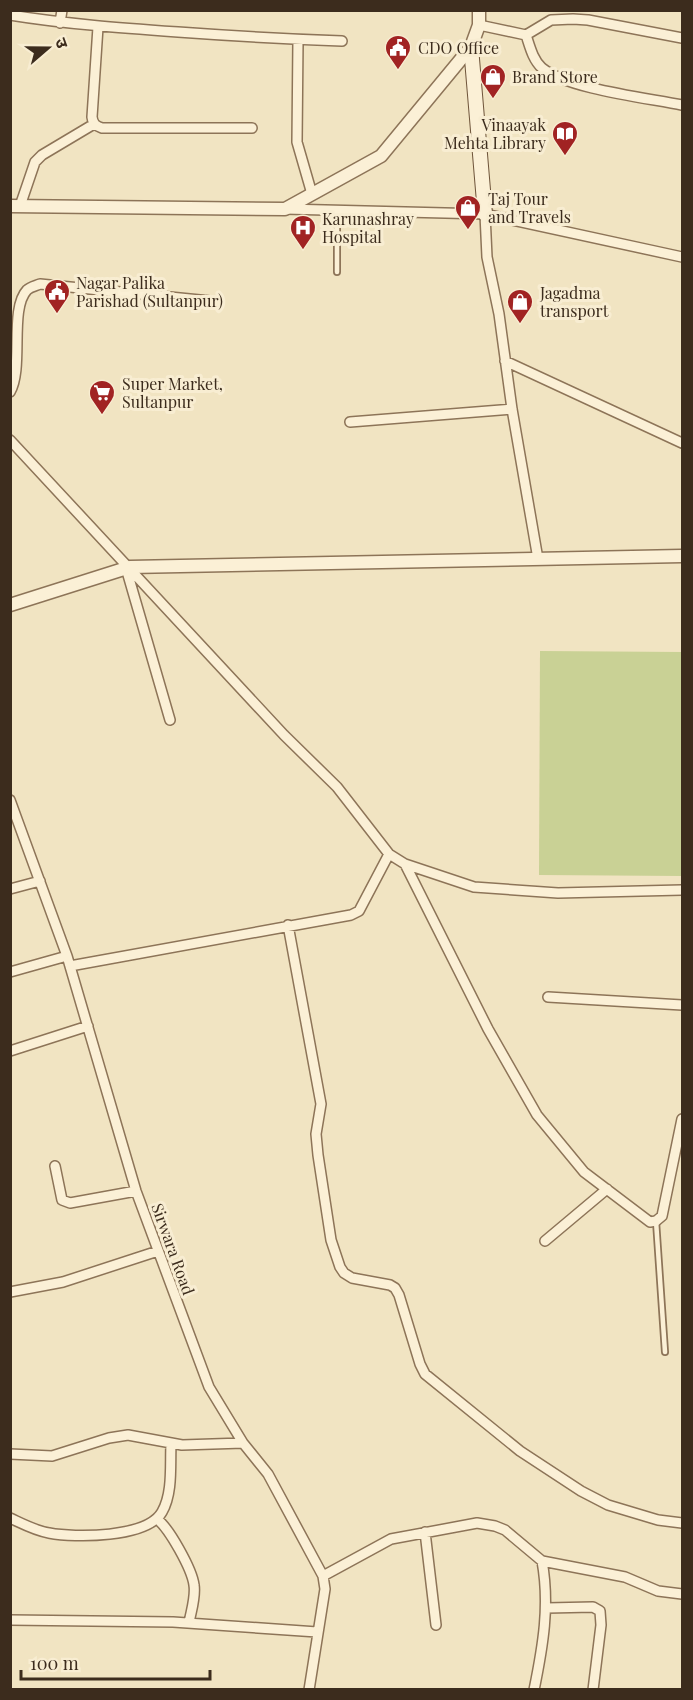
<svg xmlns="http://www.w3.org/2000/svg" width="693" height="1700" viewBox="0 0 693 1700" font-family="'Playfair Display','Noto Sans Devanagari',serif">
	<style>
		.pitch { fill: #c9d195 }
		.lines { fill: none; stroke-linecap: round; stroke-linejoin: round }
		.service-casing { stroke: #8d7458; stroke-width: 8 }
		.minor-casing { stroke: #8d7458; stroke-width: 12 }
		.tertiary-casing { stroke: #8d7458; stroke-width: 15 }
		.secondary-casing { stroke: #6f553b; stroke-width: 16 }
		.service { stroke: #fbf0d6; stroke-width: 4.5 }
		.minor { stroke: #fbf0d6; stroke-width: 9 }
		.tertiary { stroke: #fbf0d6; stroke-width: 12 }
		.secondary { stroke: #fbf0d6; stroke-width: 14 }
		.labels { text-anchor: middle; stroke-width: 6; stroke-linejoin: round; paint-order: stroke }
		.poi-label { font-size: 16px; fill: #3c2c1d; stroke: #f8edd2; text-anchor: start }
		.street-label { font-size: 16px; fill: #3c2c1d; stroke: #f8edd2 }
	</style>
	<rect width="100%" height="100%" fill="#f1e4c2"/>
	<!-- pitch -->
	<path class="pitch" d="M540,651L682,652V876L539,875Z"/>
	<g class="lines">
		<defs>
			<path id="service" d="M337,272V211
				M656,1221L665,1352"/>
			<path id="minor" d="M10,15C66,24 122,28 178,32C233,36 287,39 342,41
				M60,23L62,10
				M479,25L526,35L551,20L573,19L588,20L682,38
				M98,27L92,117C93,124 96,126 102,128H252
				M526,35C530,47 533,60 542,68C568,89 648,98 682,105
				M298,40L297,142L312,194
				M20,206L35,162L42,155L94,124
				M285,209L485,214L682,257
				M485,214L487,257L499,314L512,409L538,559
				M505,361L682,443
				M10,392C24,368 9,309 27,290C30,287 35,286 40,284L210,301
				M350,422L512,409
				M10,440L284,735L337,787L389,854L405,864L474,887L558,893L682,890
				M126,568L170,720
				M10,800L67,956L136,1191L209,1387L243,1443L268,1474L323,1576L325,1589L309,1690
				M405,864L488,1029L537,1115L584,1172L650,1222L656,1221L662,1216L682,1119
				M10,889L40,881
				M288,925L321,1104L316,1134L318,1155L331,1240L340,1267L344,1273L352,1278L390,1285L395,1288L399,1295L420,1364L425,1374L520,1451L581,1491L608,1505L658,1520L682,1523
				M70,966L351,915L359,911L389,854
				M10,972L67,956
				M548,997L682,1005
				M10,1051L88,1026
				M55,1166L62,1200L70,1203L136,1191
				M545,1241L607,1189
				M10,1292L63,1282L158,1251
				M10,1454L52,1456L109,1438L128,1435L182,1445L243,1443
				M10,1518C23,1524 36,1531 49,1533C75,1538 147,1538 162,1512C173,1493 170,1465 171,1444
				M157,1519C169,1528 192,1569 194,1585C196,1597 191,1611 189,1623
				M425,1532L436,1625
				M323,1576L391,1539L477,1523L495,1526L505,1530L542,1561L625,1577L658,1591L682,1594
				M547,1608L593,1607L600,1611L601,1625L593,1690
				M10,1620L173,1622L317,1632
				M534,1690C543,1646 550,1605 542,1561"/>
			<path id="tertiary" d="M10,206L285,209L381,156L471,47L479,25V10
				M10,605L130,567L682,556"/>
			<path id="secondary" d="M471,47L485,214"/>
		</defs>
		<!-- service casing -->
		<use href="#service" class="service-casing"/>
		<!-- minor casing -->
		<use href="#minor" class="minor-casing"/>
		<!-- tertiary casing -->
		<use href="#tertiary" class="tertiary-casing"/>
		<!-- secondary casing -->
		<use href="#secondary" class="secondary-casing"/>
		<!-- service -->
		<use href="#service" class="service"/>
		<!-- minor -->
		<use href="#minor" class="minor"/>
		<!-- tertiary -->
		<use href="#tertiary" class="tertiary"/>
		<!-- secondary -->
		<use href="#secondary" class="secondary"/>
	</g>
	<!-- icons -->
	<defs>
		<symbol id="civic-pin" viewBox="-11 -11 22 30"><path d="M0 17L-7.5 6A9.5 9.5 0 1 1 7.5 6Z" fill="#a12323" stroke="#f8edd2"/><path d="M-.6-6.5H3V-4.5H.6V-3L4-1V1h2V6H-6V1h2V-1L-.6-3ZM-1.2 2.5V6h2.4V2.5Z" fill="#fff"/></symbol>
		<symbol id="shop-pin" viewBox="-11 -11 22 30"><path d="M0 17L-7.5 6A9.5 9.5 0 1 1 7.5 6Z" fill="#a12323" stroke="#f8edd2"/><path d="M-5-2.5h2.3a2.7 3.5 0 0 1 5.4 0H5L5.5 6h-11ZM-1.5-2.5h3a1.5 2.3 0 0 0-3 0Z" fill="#fff"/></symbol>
		<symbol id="library-pin" viewBox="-11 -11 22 30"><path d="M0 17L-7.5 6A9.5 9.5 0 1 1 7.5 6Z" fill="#a12323" stroke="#f8edd2"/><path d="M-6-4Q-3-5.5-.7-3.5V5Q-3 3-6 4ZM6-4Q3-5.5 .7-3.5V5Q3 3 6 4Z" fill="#fff"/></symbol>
		<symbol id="hospital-pin" viewBox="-11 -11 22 30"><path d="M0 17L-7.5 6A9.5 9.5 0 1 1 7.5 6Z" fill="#a12323" stroke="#f8edd2"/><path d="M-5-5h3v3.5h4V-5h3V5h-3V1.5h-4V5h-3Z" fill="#fff"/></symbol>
		<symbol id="supermarket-pin" viewBox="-11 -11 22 30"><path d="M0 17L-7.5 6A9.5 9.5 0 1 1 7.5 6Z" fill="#a12323" stroke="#f8edd2"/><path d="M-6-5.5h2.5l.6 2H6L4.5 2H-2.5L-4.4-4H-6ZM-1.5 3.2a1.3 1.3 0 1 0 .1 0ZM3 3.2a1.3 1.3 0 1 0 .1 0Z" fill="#fff"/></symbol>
	</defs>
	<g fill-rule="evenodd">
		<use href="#civic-pin" x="383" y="33" width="30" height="40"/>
		<use href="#shop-pin" x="478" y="62" width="30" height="40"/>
		<use href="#library-pin" x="550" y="119" width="30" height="40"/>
		<use href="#shop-pin" x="453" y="193" width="30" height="40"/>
		<use href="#hospital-pin" x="288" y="213" width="30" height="40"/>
		<use href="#civic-pin" x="42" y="277" width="30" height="40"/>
		<use href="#shop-pin" x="505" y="287" width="30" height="40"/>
		<use href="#supermarket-pin" x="87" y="378" width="30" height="40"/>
	</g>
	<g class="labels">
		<!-- poi labels -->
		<g class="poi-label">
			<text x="418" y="54">CDO Office</text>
			<text x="512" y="83">Brand Store</text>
			<text x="546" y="131" text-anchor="end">Vinaayak<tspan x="546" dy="18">Mehta Library</tspan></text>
			<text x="488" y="205">Taj Tour<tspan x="488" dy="18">and Travels</tspan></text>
			<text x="322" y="225">Karunashray<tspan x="322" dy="18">Hospital</tspan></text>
			<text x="76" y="289">Nagar Palika<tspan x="76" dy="18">Parishad (Sultanpur)</tspan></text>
			<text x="540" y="299">Jagadma<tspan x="540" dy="18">transport</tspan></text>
			<text x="122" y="390">Super Market,<tspan x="122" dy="18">Sultanpur</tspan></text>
		</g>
		<!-- street labels -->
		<g class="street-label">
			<text transform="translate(173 1249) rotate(70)" y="6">Sirwara Road</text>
		</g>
	</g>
	<!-- border -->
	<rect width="693" height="1700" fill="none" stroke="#3c2c1d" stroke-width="24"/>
	<!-- north arrow -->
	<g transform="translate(48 48) rotate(70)" stroke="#f8edd2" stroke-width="4.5" paint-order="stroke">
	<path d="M0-4.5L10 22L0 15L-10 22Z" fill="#3c2c1d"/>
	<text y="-9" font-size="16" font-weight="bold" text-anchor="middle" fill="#3c2c1d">उ</text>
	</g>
	<!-- scale -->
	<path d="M21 1670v9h189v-9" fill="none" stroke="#3c2c1d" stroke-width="3"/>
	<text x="30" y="1670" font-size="18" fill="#3c2c1d" stroke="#f8edd2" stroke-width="4.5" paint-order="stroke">100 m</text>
</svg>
